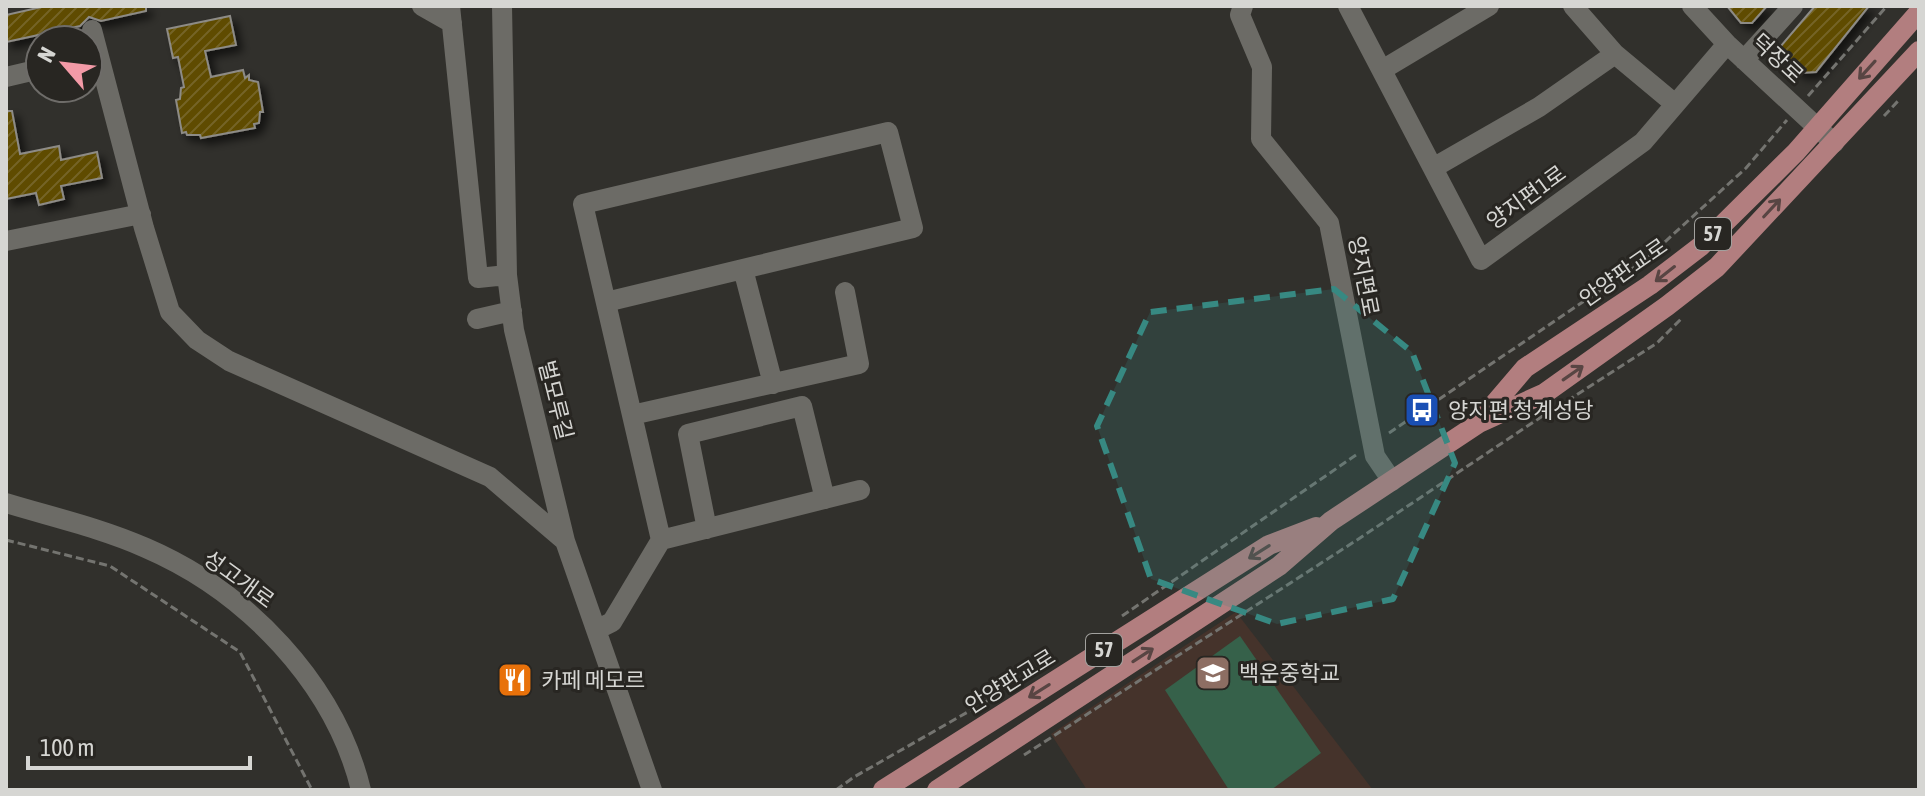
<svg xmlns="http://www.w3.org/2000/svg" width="1925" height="796" viewBox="0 0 1925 796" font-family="'Asap Condensed','Noto Sans KR',sans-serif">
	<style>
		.education { fill: #45332b }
		.grass { fill: #36614a }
		.building { fill: url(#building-hatch); stroke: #8d8b86; stroke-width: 2; filter: url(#shadow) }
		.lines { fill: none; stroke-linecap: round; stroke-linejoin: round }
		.path { stroke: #747470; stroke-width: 3; stroke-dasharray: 8 4; stroke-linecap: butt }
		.minor { stroke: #6c6b66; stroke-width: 20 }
		.major { stroke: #b27e7f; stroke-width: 20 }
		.oneway { stroke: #584543 }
		.marked { fill: #378982; fill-opacity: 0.2; stroke: #378982; stroke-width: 6; stroke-dasharray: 16 10; stroke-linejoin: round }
		.labels { text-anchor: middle; stroke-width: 6; stroke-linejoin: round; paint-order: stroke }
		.shield { fill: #282622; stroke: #a2a19e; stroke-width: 2 }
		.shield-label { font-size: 20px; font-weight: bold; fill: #d6d6d3 }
		.street-label { font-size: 22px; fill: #d6d6d3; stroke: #282622 }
		.poi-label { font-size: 22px; fill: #d6d6d3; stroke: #282622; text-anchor: start }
	</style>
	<defs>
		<pattern id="building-hatch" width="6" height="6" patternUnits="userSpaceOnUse" patternTransform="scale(2)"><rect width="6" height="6" fill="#5e4b01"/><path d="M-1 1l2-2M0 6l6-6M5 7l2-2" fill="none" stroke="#746425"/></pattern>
		<filter id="shadow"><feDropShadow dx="6" dy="6" stdDeviation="4" flood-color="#0009"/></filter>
	</defs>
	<rect width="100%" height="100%" fill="#31302c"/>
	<!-- education -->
	<path class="education" d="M1236,612L1373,790H1087L1051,734Z"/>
	<!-- grass -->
	<path class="grass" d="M1240,636L1321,753L1271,790H1229L1165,690Z"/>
	<!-- building -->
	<path class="building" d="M46,6H146V11L101,21L89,17L80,26L6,42V15Z
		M1727,6H1767L1752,23H1741Z
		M1815,6H1869L1816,72L1800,73L1780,55V47Z
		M230,16L236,45L205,51L211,77L243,70L245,78L249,75V80L258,82L263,112H260L259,123L254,124L255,128L201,138L200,135H187L186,132L182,133L176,100L180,99L181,88L184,87L178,57L173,58L167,29Z
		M6,111H12L20,154L59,146L61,160L97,152L102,178L61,186L64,199L39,205L36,193L6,199Z"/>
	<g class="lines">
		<!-- path -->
		<path class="path" d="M1808,96L1887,6
			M1884,116L1898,101
			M1567,401L1657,343L1683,317
			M1389,433L1645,260L1746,168L1787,120
			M6,540L110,566L240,652L312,790
			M1122,616L1356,455
			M1024,755L1360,538L1550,411
			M836,790L854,777L1001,693"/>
		<!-- minor -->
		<path class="minor" d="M422,6L452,23
			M450,6L478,278L507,275
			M502,6L507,275L514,330L565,541L652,790
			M1243,6L1240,15L1262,67L1261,139L1329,223L1375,456L1392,481
			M1348,6L1481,260L1643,142L1727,44
			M1573,6L1615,54L1675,104
			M1692,6L1727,44L1834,143
			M92,30L144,228L170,312L197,340L229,361L490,477L565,541
			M1744,60L1793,6
			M1382,70L1489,6
			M6,77L40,69
			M1433,168L1539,107L1615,54
			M6,241L141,214
			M743,269L773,384
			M606,302L913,228L888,132L583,204L661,540
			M477,319L512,311
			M632,415L859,364L845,292
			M6,503C52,517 101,528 146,548C246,591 335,683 361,790
			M707,529L688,434L802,406L825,499
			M596,630L612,622L661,540L860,490"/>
		<!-- major -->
		<path class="major" d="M1484,416L1525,368L1650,285L1701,246L1796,152L1919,12
			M883,790L1269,545L1316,527
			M937,790L1279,566L1331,521L1479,423L1545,393L1667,306L1717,267L1919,51"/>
	</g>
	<!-- one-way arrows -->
	<defs><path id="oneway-shaft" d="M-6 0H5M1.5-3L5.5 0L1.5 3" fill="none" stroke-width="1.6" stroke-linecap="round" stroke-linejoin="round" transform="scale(2)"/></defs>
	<g class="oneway">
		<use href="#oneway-shaft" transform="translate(1867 70) rotate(132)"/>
		<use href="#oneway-shaft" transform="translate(1772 208) rotate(-47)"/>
		<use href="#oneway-shaft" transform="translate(1665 274) rotate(142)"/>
		<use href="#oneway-shaft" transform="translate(1573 373) rotate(-35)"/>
		<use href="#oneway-shaft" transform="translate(1259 552) rotate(148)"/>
		<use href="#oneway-shaft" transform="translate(1143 655) rotate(-33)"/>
		<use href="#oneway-shaft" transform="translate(1039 691) rotate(148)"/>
	</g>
	<!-- marked area -->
	<path class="marked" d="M1334,289L1412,352L1455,463L1393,599L1277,624L1151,579L1097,426L1150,312Z"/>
	<!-- icons -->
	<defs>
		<symbol id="bus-square" viewBox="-11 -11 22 22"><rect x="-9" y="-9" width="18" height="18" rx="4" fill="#1a4fb4" stroke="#282622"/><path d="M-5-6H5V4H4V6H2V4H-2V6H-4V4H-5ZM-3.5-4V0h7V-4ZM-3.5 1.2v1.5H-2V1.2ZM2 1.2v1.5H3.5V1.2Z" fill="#fff"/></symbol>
		<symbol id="school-square" viewBox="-11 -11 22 22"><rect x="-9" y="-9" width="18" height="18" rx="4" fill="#8d6e63" stroke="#282622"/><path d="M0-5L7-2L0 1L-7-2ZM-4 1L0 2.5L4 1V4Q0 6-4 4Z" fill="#fff"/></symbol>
		<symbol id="restaurant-square" viewBox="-11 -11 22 22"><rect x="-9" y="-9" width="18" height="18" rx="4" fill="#e8710a" stroke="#282622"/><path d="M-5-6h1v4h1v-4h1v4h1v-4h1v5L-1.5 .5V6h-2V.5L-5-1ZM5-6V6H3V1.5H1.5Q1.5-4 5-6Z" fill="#fff"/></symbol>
	</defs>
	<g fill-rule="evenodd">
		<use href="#bus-square" x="1402" y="390" width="40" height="40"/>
		<use href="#school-square" x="1193" y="653" width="40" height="40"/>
		<use href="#restaurant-square" x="495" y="660" width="40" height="40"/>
	</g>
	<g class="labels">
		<!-- shield labels -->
		<g class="shield">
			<rect x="1695" y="218" width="36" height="32" rx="6"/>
			<rect x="1086" y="634" width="36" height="32" rx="6"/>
		</g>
		<g class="shield-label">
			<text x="1713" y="241">57</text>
			<text x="1104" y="657">57</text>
		</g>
		<!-- street labels -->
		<g class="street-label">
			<text transform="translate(1778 58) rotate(43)" y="8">덕장로</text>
			<text transform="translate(1526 197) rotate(-36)" y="8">양지편1로</text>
			<text transform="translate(1623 272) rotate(-35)" y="8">안양판교로</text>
			<text transform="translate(1364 276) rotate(79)" y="8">양지편로</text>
			<text transform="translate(556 400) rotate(76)" y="8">벌모루길</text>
			<text transform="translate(239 579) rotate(36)" y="8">성고개로</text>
			<text transform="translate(1010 681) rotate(-32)" y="8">안양판교로</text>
		</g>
		<!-- poi labels -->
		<g class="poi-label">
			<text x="1448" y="418">양지편.청계성당</text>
			<text x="1239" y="681">백운중학교</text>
			<text x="541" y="688">카페 메모르</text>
		</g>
	</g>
	<!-- border -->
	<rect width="1925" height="796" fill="none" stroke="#d6d6d3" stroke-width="16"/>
	<!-- north arrow -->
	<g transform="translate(64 64) rotate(298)"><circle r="38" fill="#282622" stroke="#6e6c69" stroke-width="2"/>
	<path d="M0-6L14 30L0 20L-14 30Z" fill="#f39aa7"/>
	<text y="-12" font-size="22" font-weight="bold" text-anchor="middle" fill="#d6d6d3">N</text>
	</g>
	<!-- scale -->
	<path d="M28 756v12h222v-12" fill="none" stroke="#d6d6d3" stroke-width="4"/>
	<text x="40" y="756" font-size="24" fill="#d6d6d3" stroke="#282622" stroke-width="6" paint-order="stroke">100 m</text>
</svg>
